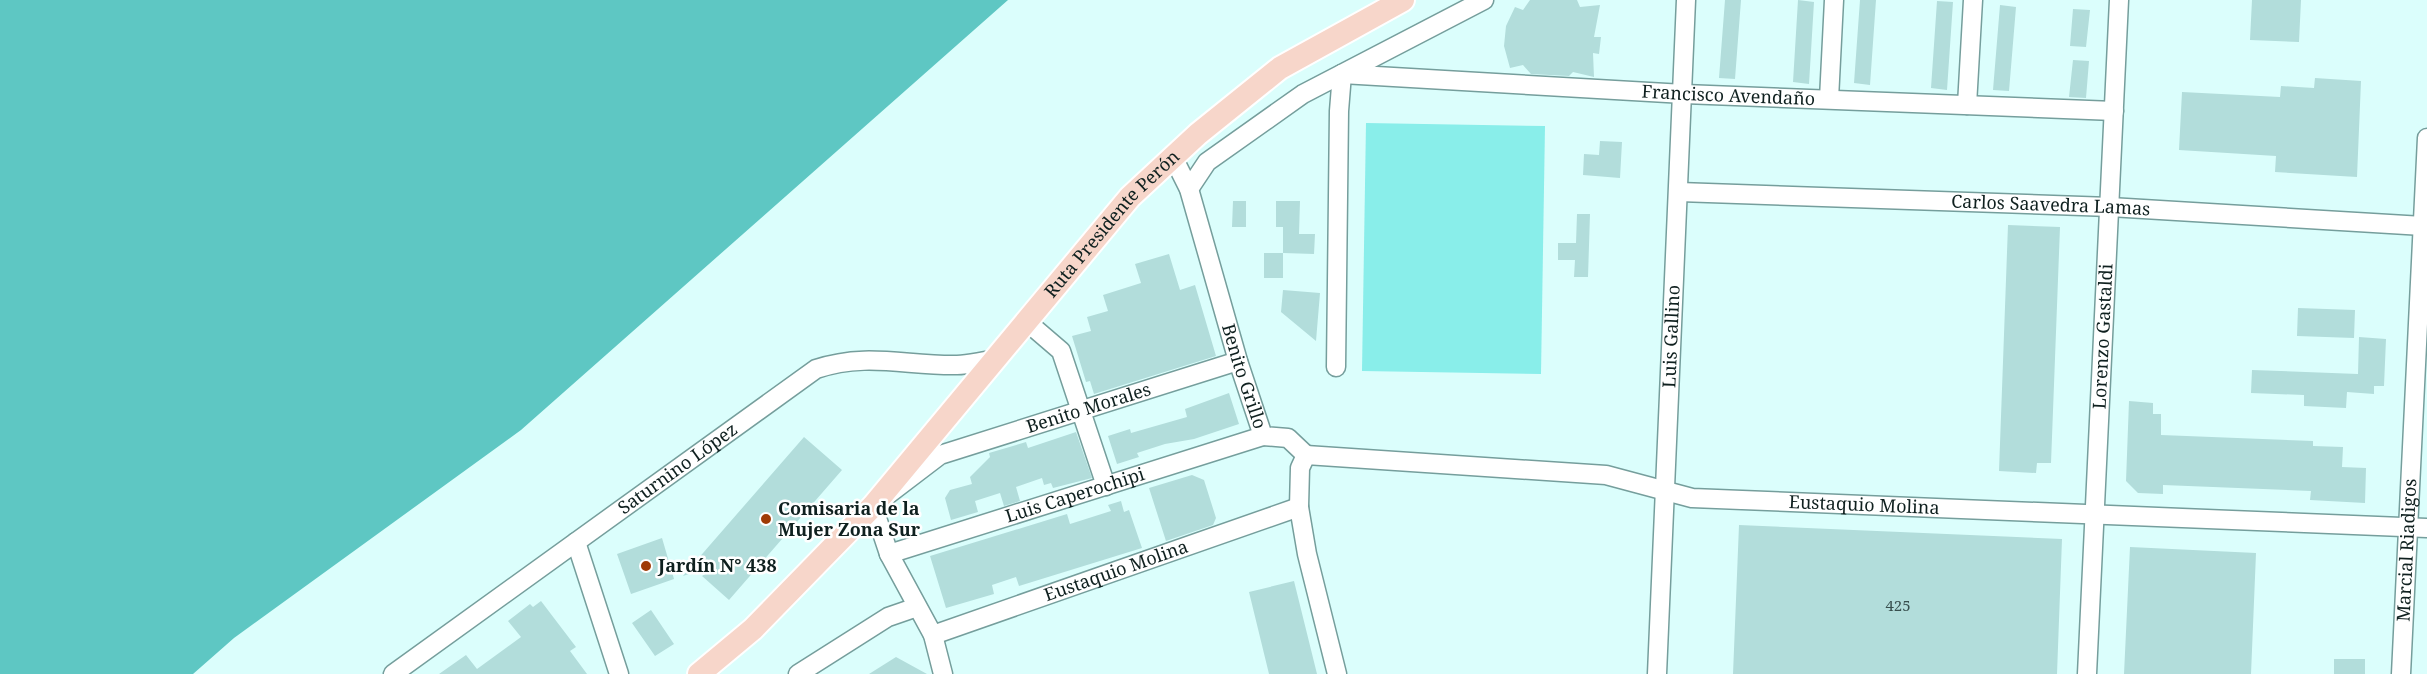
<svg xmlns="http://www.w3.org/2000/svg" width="2427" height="674" viewBox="0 0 2427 674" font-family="'Noto Serif',serif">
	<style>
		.green { fill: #89eeea }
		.water { fill: #5ec7c3 }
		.building { fill: #b2dddb }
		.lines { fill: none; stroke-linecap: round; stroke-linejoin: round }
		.minor-casing { stroke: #759e9c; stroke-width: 21 }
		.major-casing { stroke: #fff; stroke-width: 26 }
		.minor { stroke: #fff; stroke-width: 18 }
		.major { stroke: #f7d6ca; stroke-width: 22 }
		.poi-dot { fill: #9f3b06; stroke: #fff; stroke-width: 2 }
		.labels { text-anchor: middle; stroke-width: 5; stroke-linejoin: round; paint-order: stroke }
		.number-label { font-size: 15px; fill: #384f4e }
		.street-label { font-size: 18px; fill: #0f201f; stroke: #fff }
		.poi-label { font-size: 18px; font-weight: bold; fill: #0f201f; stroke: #fff; text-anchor: start }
	</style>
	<rect width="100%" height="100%" fill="#dbfefc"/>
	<!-- green -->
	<path class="green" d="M1366,123L1545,126L1541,374L1362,371Z"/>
	<!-- water -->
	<path class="water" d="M0,0H1008L521,430L234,638L193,674H0Z"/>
	<!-- building -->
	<path class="building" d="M1530,0H1577L1580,7L1600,5L1594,37H1601L1599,54L1593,53L1594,77L1573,72L1569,76L1531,74L1523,65L1510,68L1504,46L1506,26L1515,7L1523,10Z
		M1725,0H1741L1735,79L1719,78Z
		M1798,0L1814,2L1809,84L1793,82Z
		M1860,0H1876L1870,85L1854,83Z
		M2252,0H2301L2299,42L2250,40Z
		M1937,1L1953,2L1947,90L1931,88Z
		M2000,5L2016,7L2009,91L1993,90Z
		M2073,9L2090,10L2086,47L2070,46Z
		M2073,60L2089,61L2086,98L2069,97Z
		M2315,78L2361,81L2357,177L2275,172L2276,156L2179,150L2182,92L2280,97L2281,86L2314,88Z
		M1600,141L1622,142L1620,178L1583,175L1584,154L1599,155Z
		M1233,201H1246V227H1232Z
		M1276,201H1300L1299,234H1315L1314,254L1283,253V227H1276Z
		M1577,214H1590L1588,277H1574L1575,260H1558V243H1576Z
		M2008,225L2060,227L2051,463H2037L2036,473L1999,471Z
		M1264,253H1283V278H1264Z
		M1169,254L1180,290L1195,285L1216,356L1094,394L1090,381L1086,382L1072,336L1091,331L1087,317L1108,311L1103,295L1141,283L1135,264Z
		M1283,290L1320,293L1316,341L1281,312Z
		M2298,308L2355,310L2354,338L2297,336Z
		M2359,337L2386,339L2384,386H2374V394L2347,392L2346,408L2304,406V395L2251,393L2252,370L2358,374Z
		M1229,393L1239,424L1194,439L1165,444L1137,453L1139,457L1117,464L1108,436L1130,429L1131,433L1187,417L1185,409Z
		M2129,401L2153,403V414H2161V435L2313,441V446L2343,447L2342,467L2366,468L2365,503L2310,500L2311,491L2163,485V494L2138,493L2126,481Z
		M1076,432L1092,478L1053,488L1051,483L1044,485L1042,478L1016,487L1020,501L1004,506L1000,493L975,501L978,512L951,520L945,498L950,490L972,484L970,477L990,457L989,453L1026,442L1028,448Z
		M804,437L842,470L729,600L702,576L713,569L712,566L683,576Z
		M1192,475L1204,480L1216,518L1213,525L1166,541L1149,488Z
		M1121,501L1124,512L1129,510L1142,548L1019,586L1016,577L992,585L994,594L946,608L930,556L1067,514L1070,524L1111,511L1108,505Z
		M1739,525L2062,539L2057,674H1733Z
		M662,538L674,579L631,594L617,554Z
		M2130,547L2256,553L2251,674H2124Z
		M1294,581L1317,674H1269L1249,592Z
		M541,601L576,647L570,651L587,674H439L466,655L477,669L521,637L508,621L530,604L533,607Z
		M651,610L674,644L655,656L632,623Z
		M896,657L927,674H869Z
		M2334,659H2365V674H2334Z"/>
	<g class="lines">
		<defs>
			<g id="minor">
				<path id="s1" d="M1342,74L1684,94L2114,111"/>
				<path d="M1829,99L1834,0"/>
				<path d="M1967,105L1973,0"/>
				<path id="s2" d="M1173,157L1189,189L1238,361L1263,436L1288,438L1306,455"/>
				<path d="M1189,189L1207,162L1303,94L1484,0"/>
				<path id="s3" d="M1679,192L2110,207L2423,226"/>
				<path d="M1026,321L1061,351L1106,486"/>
				<path d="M1336,367L1339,111L1342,74"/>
				<path id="s4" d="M1306,455L1606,475L1692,498L2427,528"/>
				<path d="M1306,455L1300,468L1299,507L1307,554L1337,674"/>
				<path d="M576,542L619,674"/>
				<path id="s5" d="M889,554L1263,436"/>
				<path id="s6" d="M933,635L1299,507"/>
				<path id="s7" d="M393,674L816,369C867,352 906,366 957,365C969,365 982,361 994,360"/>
				<path d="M798,674L888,617L917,607"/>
				<path id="s8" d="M943,674L933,635L889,554L873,506L940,455L1238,361"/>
				<path id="s9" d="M1657,674L1686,0"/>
				<path id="s10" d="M2087,674L2119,0"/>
				<path id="s11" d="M2401,674L2427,138"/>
			</g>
			<g id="major">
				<path id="s12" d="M699,674L753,629L873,506L1130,197L1198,134L1280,68L1403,0"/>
			</g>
		</defs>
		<!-- minor casing -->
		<use href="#minor" class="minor-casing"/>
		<!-- major casing -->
		<use href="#major" class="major-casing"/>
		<!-- minor -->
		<use href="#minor" class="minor"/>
		<!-- major -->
		<use href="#major" class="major"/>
	</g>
	<!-- markers -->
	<g class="poi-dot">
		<circle cx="766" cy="519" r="6"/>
		<circle cx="646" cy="566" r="6"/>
	</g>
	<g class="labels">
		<!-- number labels -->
		<g class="number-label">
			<text x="1898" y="611">425</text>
		</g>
		<!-- street labels -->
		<g class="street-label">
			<text dy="6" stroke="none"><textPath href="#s1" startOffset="387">Francisco Avendaño</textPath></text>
			<text dy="6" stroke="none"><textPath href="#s3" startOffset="372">Carlos Saavedra Lamas</textPath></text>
			<text dy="6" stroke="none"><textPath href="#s12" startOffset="612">Ruta Presidente Perón</textPath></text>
			<text dy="6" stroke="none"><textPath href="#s9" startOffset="338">Luis Gallino</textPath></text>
			<text dy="6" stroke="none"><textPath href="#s10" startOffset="338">Lorenzo Gastaldi</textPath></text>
			<text dy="6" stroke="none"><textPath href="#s2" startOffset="231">Benito Grillo</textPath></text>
			<text dy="6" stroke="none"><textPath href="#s8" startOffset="423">Benito Morales</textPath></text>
			<text dy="6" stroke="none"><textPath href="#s7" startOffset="351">Saturnino López</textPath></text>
			<text dy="6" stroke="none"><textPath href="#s5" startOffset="195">Luis Caperochipi</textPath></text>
			<text dy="6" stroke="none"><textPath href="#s4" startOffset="562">Eustaquio Molina</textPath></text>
			<text dy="6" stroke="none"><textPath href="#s11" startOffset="124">Marcial Riadigos</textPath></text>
			<text dy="6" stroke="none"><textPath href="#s6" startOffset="194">Eustaquio Molina</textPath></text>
		</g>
		<!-- poi labels -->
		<g class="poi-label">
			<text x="778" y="515">Comisaria de la<tspan x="778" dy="21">Mujer Zona Sur</tspan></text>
			<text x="658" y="572">Jardín N° 438</text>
		</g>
	</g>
</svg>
